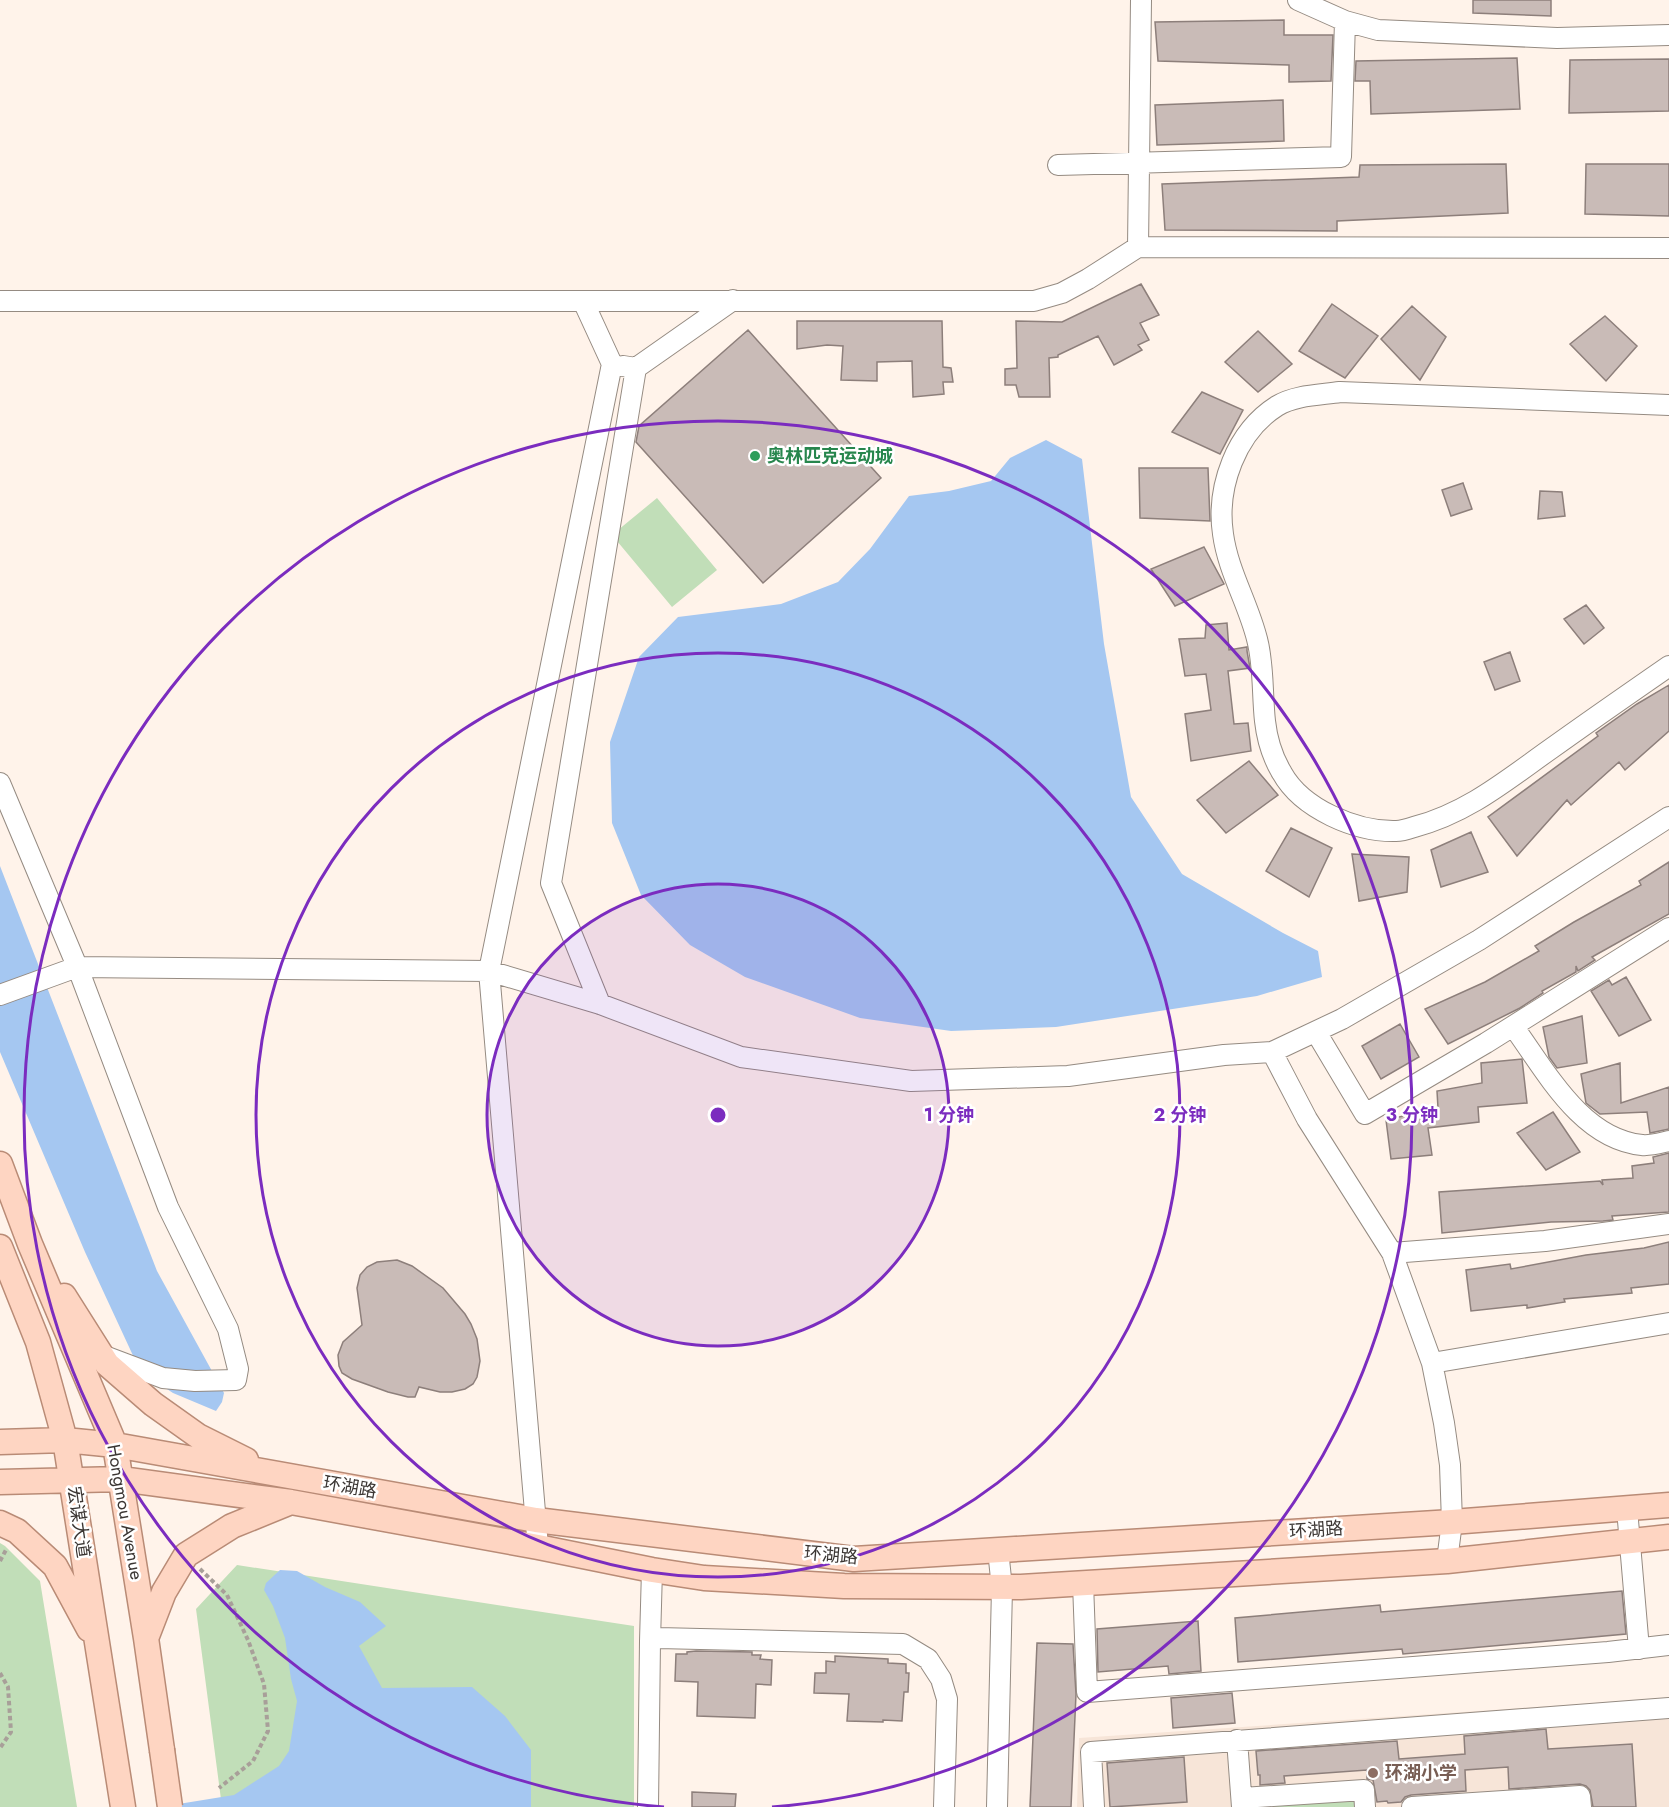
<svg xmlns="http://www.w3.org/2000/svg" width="1669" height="1807" viewBox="0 0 1669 1807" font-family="Jost,'Noto Sans SC',sans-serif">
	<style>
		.built { fill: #f7e5d8 }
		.green { fill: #c1deb8 }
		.water { fill: #a5c7f1 }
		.building { fill: #c9bbb7; stroke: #8d7f7b; stroke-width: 1.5 }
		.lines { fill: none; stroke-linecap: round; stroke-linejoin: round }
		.minor-casing { stroke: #958b82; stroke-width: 22 }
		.major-casing { stroke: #b98b76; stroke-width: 27 }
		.path { stroke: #a89f99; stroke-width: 4; stroke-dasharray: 4.5 3; stroke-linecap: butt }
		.minor { stroke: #fff; stroke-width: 20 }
		.major { stroke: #fed5c2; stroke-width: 24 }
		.major-bridge-casing { stroke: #b98b76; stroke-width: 27; stroke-linecap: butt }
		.major-bridge { stroke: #fed5c2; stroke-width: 24 }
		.ring { fill: none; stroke: #7b2cbf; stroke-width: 3 }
		.leisure-dot { fill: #2e9e5b; stroke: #fff; stroke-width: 2 }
		.education-dot { fill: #8d6e63; stroke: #fff; stroke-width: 2 }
		.labels { text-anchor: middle; stroke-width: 5; stroke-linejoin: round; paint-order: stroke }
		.leisure-label { font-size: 18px; font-weight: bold; fill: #27864d; stroke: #fff; text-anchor: start }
		.street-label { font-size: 18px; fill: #3b3633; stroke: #fff }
		.education-label { font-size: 18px; font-weight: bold; fill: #785e54; stroke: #fff; text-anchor: start }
		.centre { fill: #7b2cbf; stroke: #fff; stroke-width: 3 }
		.ring-label { font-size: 18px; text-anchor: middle; font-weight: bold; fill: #7b2cbf; stroke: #fff; stroke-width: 5; stroke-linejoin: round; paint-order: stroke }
	</style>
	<rect width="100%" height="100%" fill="#fff3ea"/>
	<!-- built -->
	<path class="built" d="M1669,1698V1807H1077L1079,1738Z"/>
	<!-- green -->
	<path class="green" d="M657,498L717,570L672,607L612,535Z
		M0,1543L5,1546L40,1581L77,1807H0Z
		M237,1565L634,1626V1807H222L196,1609Z
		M1355,1797L1356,1807H1250Z"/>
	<!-- water -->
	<path class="water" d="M1046,440L1082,459L1104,644L1131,797L1182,874L1283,933L1318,951L1322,977L1257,996L1056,1027L951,1031L860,1018L745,977L690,945L641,895L612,823L610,742L639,657L678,617L781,604L838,582L870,549L909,496L949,491L991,481L1010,458Z
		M0,866L157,1271L224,1393L222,1402L216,1411L173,1393L155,1381L136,1362L85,1252L0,1052Z
		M280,1570L297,1571L325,1587L360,1602L386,1626L359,1646L382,1688L472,1687L505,1716L531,1750V1807H160L234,1795L279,1766L289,1751L297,1701L291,1679L285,1638L273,1606L264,1590L266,1583Z"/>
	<!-- building -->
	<path class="building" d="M1473,0H1551V16L1473,13Z
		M1284,20V35H1333L1331,81L1289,82V65L1158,61L1155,22Z
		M1517,58L1520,109L1371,114L1370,81H1355L1356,61Z
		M1669,59V111L1569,113L1570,60Z
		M1283,100L1284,141L1157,145L1155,105Z
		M1506,164L1508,213L1337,221V231L1165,230L1162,184L1359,177L1360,165Z
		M1586,164H1669V216L1585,214Z
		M1141,284L1159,315L1140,323L1149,340L1138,345L1142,350L1114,365L1098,336L1058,355V357L1049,358L1050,397H1019L1016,385H1005V369L1017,368L1016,321L1062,322Z
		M1332,304L1378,336L1345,378L1299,351Z
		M1412,306L1446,337L1420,380L1381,339Z
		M1605,316L1637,346L1606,381L1570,344Z
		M797,321H942L943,367L951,368L953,382H943L944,394L913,397L912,361L877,362V381L841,380L843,346L827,345L797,349Z
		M748,330L881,478L763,583L636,442L639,426Z
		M1258,331L1292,364L1258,392L1225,362Z
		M1202,392L1243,410L1220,454L1172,432Z
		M1139,468H1208L1210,521L1140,518Z
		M1463,483L1472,509L1451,516L1442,490Z
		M1540,491L1562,492L1565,516L1538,519Z
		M1204,547L1224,584L1175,606L1151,569Z
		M1586,605L1604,628L1584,644L1564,619Z
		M1227,623L1229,650L1247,647V651L1250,668L1228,671L1234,724L1248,723L1251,751L1191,761L1185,714L1211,710L1206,674L1185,676L1179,639L1205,638L1206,625Z
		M1510,652L1520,681L1495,690L1484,662Z
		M1669,685V731L1625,770L1619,762L1571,805L1567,800L1517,856L1488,817L1598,736L1596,733L1637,704Z
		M1249,761L1278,795L1226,833L1197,800Z
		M1291,828L1332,848L1309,897L1266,871Z
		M1471,832L1488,872L1441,887L1431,850Z
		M1352,854L1409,857L1407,892L1359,901Z
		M1669,862V914L1592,957L1595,960L1578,971L1576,966V972L1542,991L1543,993L1520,1008L1448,1044L1425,1009L1485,982L1539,951L1535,946L1574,922L1641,885L1639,881Z
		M1626,977L1651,1020L1619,1036L1591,991L1609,980L1612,985Z
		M1582,1016L1587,1063L1557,1068L1549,1057L1543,1027Z
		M1400,1024L1419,1057L1381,1079L1362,1046Z
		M1522,1059L1527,1103L1478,1107L1479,1122L1428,1128L1432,1155L1391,1159L1386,1120L1438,1108L1437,1091L1482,1083L1481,1063Z
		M1620,1063L1621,1103L1669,1087V1129L1650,1133L1647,1112L1600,1114L1586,1103L1581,1074Z
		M1553,1112L1580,1152L1546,1170L1517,1133Z
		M1669,1153V1212L1612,1216L1613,1220L1603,1221L1551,1222L1442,1233L1439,1192L1600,1181L1603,1185L1602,1180L1633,1178L1632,1166L1654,1163L1653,1157Z
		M1669,1242V1284L1631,1288L1632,1293L1564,1299L1565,1302L1527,1308V1305L1471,1311L1466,1270L1510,1264L1511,1269L1586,1255L1644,1248Z
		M397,1260L412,1266L443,1288L465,1314L471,1324L477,1339L480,1361L477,1377L473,1384L465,1389L452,1392H440L419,1387L415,1397H408L388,1392L352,1379L342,1373L339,1366L338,1355L343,1342L362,1325L357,1288L360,1275L367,1267L377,1262Z
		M1622,1591L1626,1634L1403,1654L1402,1649L1238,1662L1235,1618L1380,1605L1381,1612Z
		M1198,1621L1201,1671L1169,1674L1168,1666L1098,1672L1097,1629Z
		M1037,1643L1073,1644L1076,1694L1071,1807H1030Z
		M696,1651L752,1652V1655H761L760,1659L772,1660L771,1685L756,1684L755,1718L697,1716L698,1682L675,1681L676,1654H687V1652Z
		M835,1656L888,1659V1663L906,1664V1673H909L908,1692H904L902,1721L883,1720V1722L847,1721L849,1694L814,1693L815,1673H826V1661L835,1662Z
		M1232,1693L1235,1723L1173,1728L1171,1698Z
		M1546,1729L1548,1749L1632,1744L1636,1807H1593L1590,1790L1586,1786L1580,1784L1509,1789L1508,1767L1465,1770L1466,1791L1411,1795L1405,1797L1401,1802L1388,1803L1387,1801L1377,1802L1373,1780L1367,1779V1770L1284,1776L1285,1783L1260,1785V1775H1258L1256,1751L1397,1741L1399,1759L1465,1754L1464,1736Z
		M1184,1757L1187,1802L1110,1807L1107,1763Z
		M692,1792L736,1794L735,1807H692Z"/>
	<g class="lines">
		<defs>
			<path id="minor" d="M1298,0L1345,21L1378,30L1557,38L1669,35
				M1058,165L1341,157L1345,21
				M1138,247L1141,0
				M0,301H1034L1062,293L1088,279L1138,247L1669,248
				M583,301L612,364L489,971L600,1004L741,1057L911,1081L1068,1076L1224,1055L1272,1052L1342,1019L1479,940L1669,817
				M623,366L636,368L733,300
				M1669,405L1340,392C1320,395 1295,395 1277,406C1236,432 1216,487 1223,534C1228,571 1248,603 1257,639C1264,665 1262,694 1265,721C1267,739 1273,758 1282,773C1302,809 1356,832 1396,831C1402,831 1408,829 1414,827C1468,813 1508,779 1552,748C1591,720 1630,693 1669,666
				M0,783L79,971L168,1207L228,1329L238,1369L236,1380L195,1381L163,1378L102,1355
				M0,995L77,967L489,971L538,1547
				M600,1004L551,883L636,368
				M1513,1026C1546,1071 1581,1139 1642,1145C1650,1146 1660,1143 1669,1141
				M1316,1032L1365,1114L1486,1043L1669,928
				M1272,1052L1307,1119L1392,1253L1432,1363L1444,1423L1450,1465L1452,1522L1447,1561
				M1392,1253L1545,1241L1669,1224
				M1432,1363L1669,1323
				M1627,1509L1639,1649
				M1083,1583L1087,1692L1608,1652L1669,1645
				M650,1641L652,1570
				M1237,1740L1242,1807
				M1242,1798L1364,1790L1365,1807
				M648,1807L650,1641L658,1638L903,1644L928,1659L941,1679L947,1699L944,1807
				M997,1807L1002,1588L998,1550
				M1094,1807L1091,1752L1669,1708
				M1412,1807L1580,1796L1581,1807"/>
			<path id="major" d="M0,1164L30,1244L115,1445L146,1638L162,1750
				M0,1247L38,1342L65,1440L123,1807
				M64,1296L107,1364L153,1404L198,1436L246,1460
				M0,1442L65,1440L115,1445L536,1520L854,1559L1452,1522L1669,1505
				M0,1482L121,1479L291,1502L538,1547L652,1570L704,1578L844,1586L1021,1587L1447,1561L1669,1537
				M0,1523L17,1531L55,1566L89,1629
				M147,1636L164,1592L186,1555L232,1526L291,1502"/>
		</defs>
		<!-- minor casing -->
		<use href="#minor" class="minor-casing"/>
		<!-- major casing -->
		<use href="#major" class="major-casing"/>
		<!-- path -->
		<path class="path" d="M0,1561L7,1548
			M200,1569L227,1595L248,1640L264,1684L268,1731L253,1761L219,1788
			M0,1673L8,1687L11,1732L0,1748"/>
		<!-- minor -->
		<use href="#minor" class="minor"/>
		<!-- major -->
		<use href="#major" class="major"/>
		<defs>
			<path id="major-bridge" d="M162,1750L170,1807"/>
		</defs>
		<!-- major-bridge casing -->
		<use href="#major-bridge" class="major-bridge-casing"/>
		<!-- major-bridge -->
		<use href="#major-bridge" class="major-bridge"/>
	</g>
	<!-- distance rings -->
	<circle cx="718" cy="1115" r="231" fill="#7b2cbf" fill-opacity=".12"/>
	<g class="ring">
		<circle cx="718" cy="1115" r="231"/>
		<circle cx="718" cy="1115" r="462"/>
		<path d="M664 1807A694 694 0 1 1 772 1807"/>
	</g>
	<!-- markers -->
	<circle class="leisure-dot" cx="755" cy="456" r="6"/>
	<circle class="education-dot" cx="1373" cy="1773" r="6"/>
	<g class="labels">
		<!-- leisure labels -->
		<g class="leisure-label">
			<text x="767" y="462">奥林匹克运动城</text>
		</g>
		<!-- street labels -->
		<g class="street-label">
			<text transform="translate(350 1487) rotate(10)" y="6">环湖路</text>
			<text transform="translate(125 1512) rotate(80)" y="6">Hongmou Avenue</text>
			<text transform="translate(79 1522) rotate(82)" y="6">宏谋大道</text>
			<text transform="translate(1316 1530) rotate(-4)" y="6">环湖路</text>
			<text transform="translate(831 1555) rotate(5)" y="6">环湖路</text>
		</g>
		<!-- education labels -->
		<g class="education-label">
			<text x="1385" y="1779">环湖小学</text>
		</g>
	</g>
	<circle cx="718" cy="1115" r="9" class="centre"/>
	<g class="ring-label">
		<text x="949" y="1121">1 分钟</text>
		<text x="1180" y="1121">2 分钟</text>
		<text x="1412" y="1121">3 分钟</text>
	</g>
</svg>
